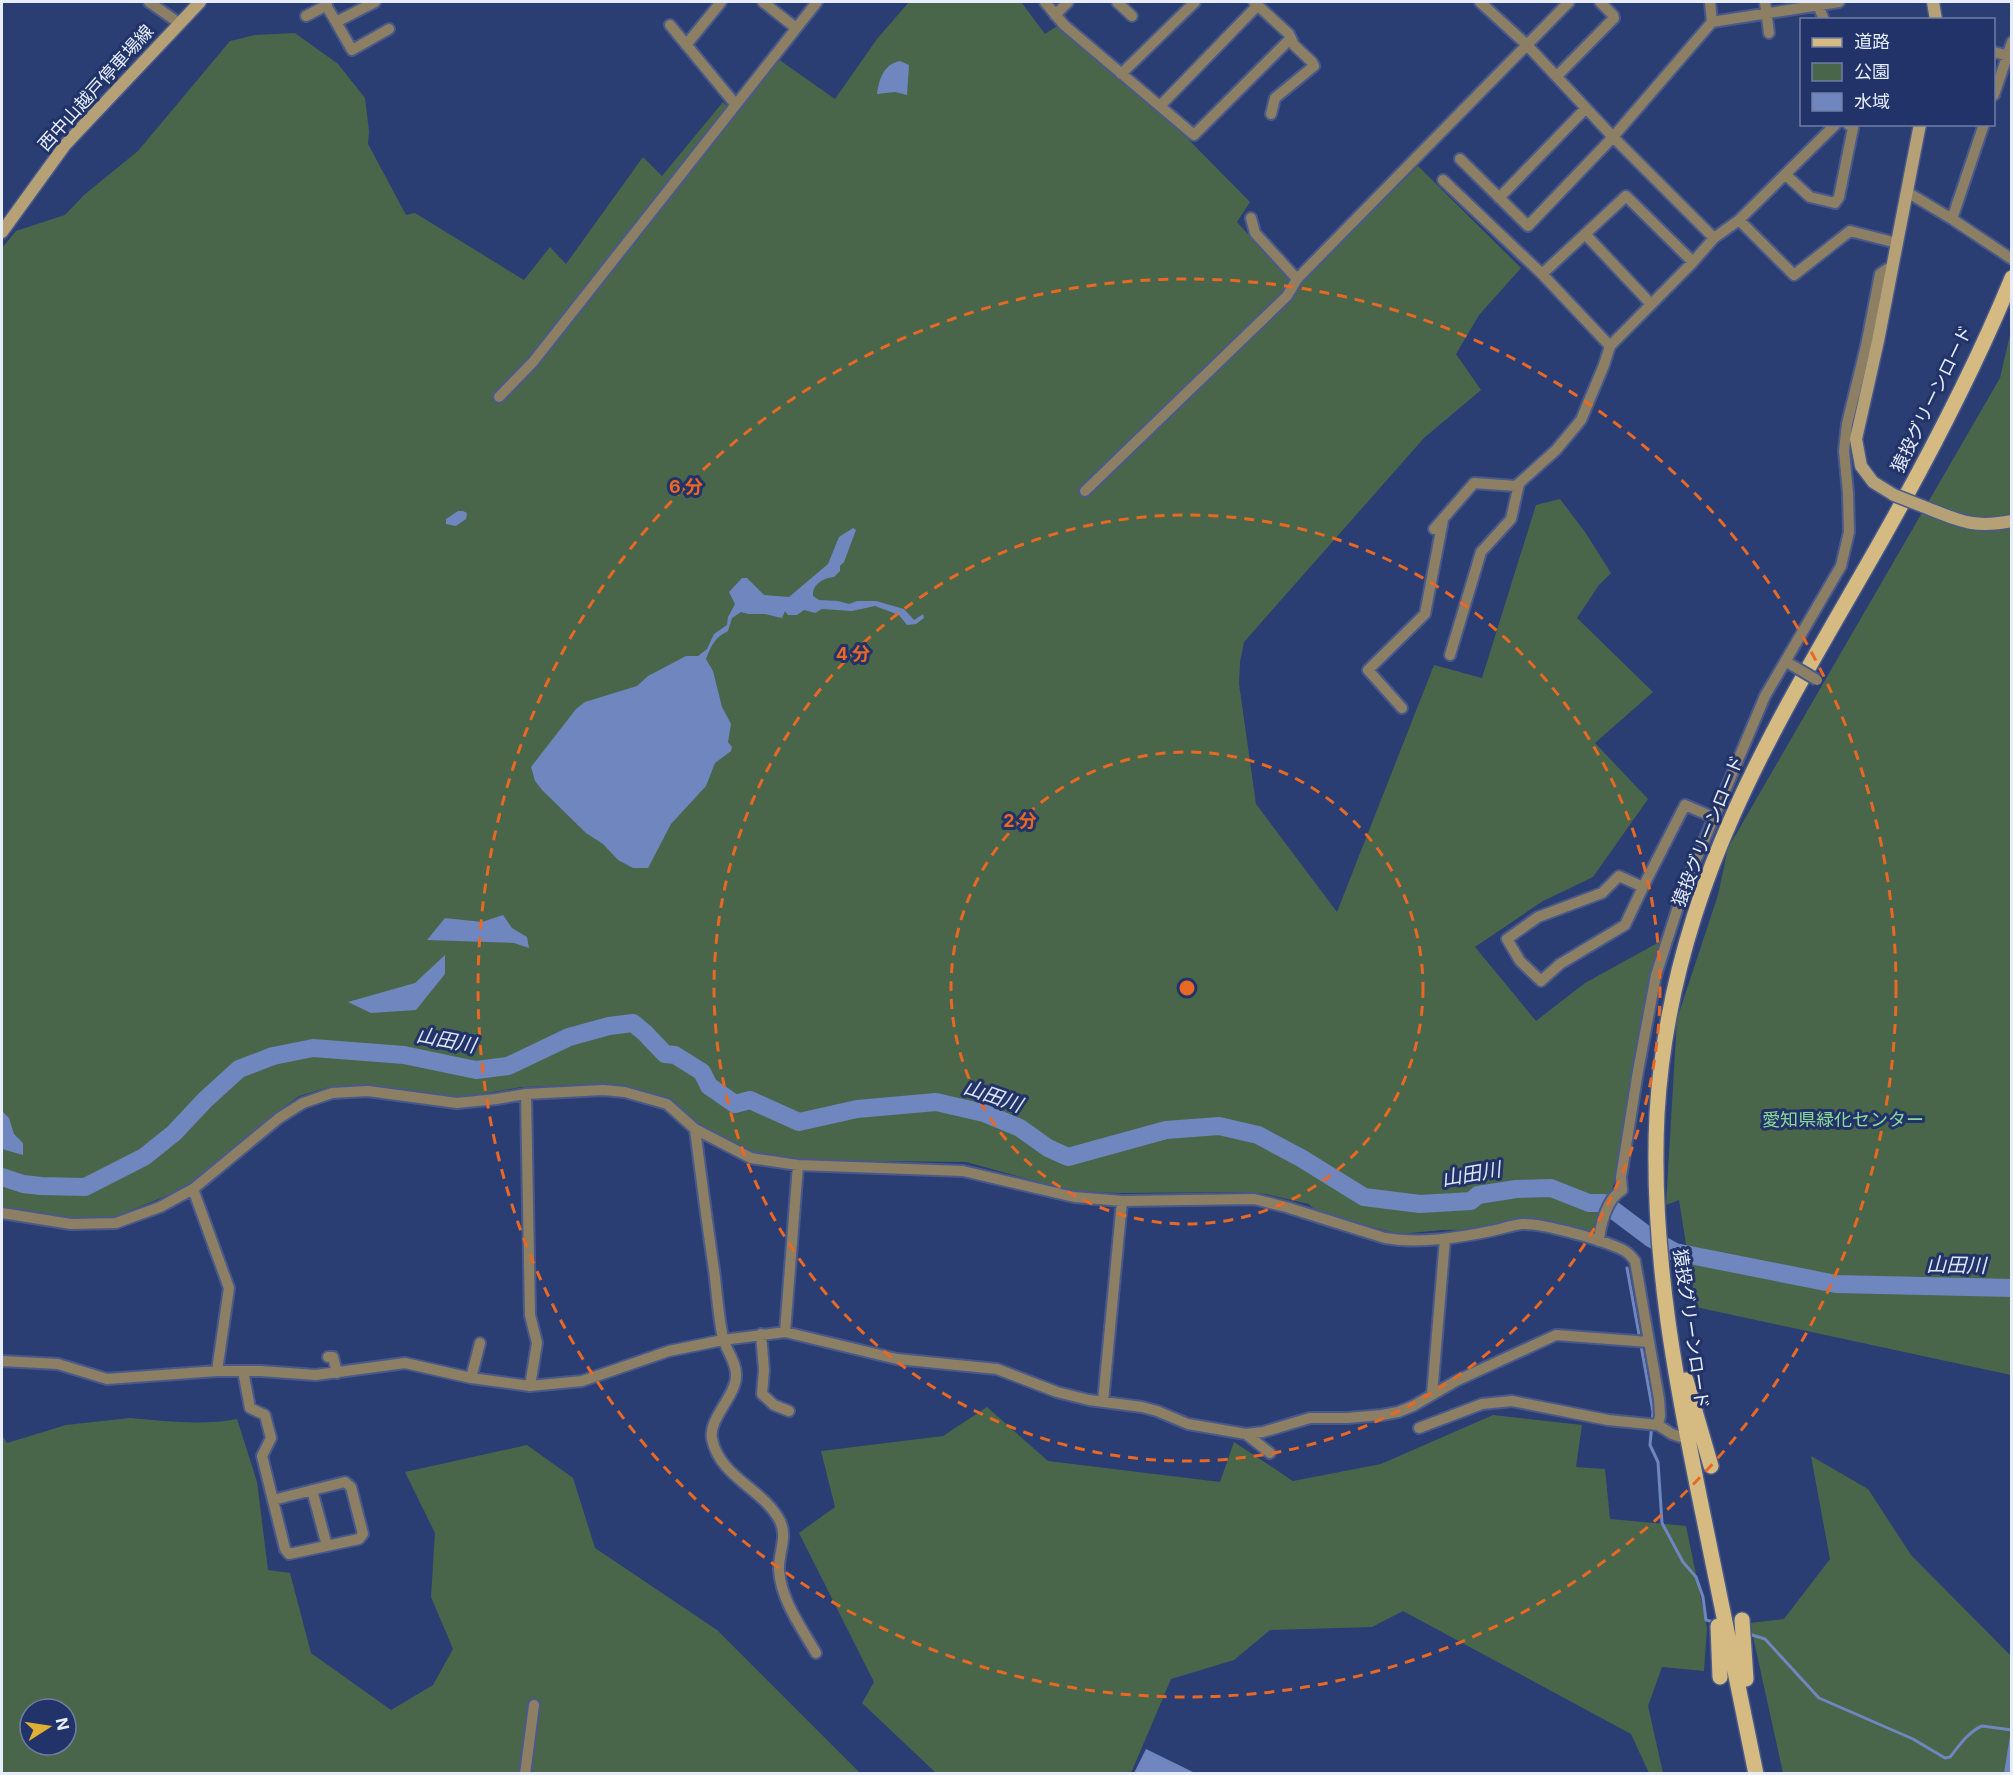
<svg xmlns="http://www.w3.org/2000/svg" width="2013" height="1775" viewBox="0 0 2013 1775" font-family="Inter,'Noto Sans JP',sans-serif">
	<style>
		.green { fill: #49664b; fill-rule: evenodd }
		.water { fill: #6f86be }
		.lines { fill: none; stroke-linecap: round; stroke-linejoin: round }
		.stream { stroke: #6f86be; stroke-width: 3 }
		.river { stroke: #6f86be; stroke-width: 18 }
		.street-casing { stroke: #495a8a; stroke-width: 14 }
		.secondary-casing { stroke: #495a8a; stroke-width: 15 }
		.primary-casing { stroke: #495a8a; stroke-width: 18 }
		.street { stroke: #8c7f64; stroke-width: 10 }
		.secondary { stroke: #b5a175; stroke-width: 12 }
		.primary { stroke: #d5bb81; stroke-width: 15 }
		.street-bridge-casing { stroke: #495a8a; stroke-width: 14; stroke-linecap: butt }
		.secondary-bridge-casing { stroke: #495a8a; stroke-width: 15; stroke-linecap: butt }
		.street-bridge { stroke: #8c7f64; stroke-width: 10 }
		.secondary-bridge { stroke: #b5a175; stroke-width: 12 }
		.ring { fill: none; stroke: #e86824; stroke-width: 3; stroke-dasharray: 10 8 }
		.labels { text-anchor: middle; stroke-width: 6; stroke-linejoin: round; paint-order: stroke }
		.street-label { font-size: 18px; fill: #e7edfb; stroke: #213368 }
		.park-label { font-size: 18px; fill: #8dd894; stroke: #213368 }
		.water-label { font-size: 20px; font-style: italic; fill: #dce4f4; stroke: #213368 }
		.centre { fill: #e86824; stroke: #213368; stroke-width: 3 }
		.ring-label { font-size: 18px; text-anchor: middle; font-weight: bold; fill: #e86824; stroke: #213368; stroke-width: 6; stroke-linejoin: round; paint-order: stroke }
	</style>
	<rect width="100%" height="100%" fill="#2b3e74"/>
	<!-- green -->
	<path class="green" d="M909,2H1021L1045,34L1059,25L1187,138L1250,202L1237,222L1295,287L1418,166L1521,268L1479,315L1456,354L1481,390L1424,438L1244,642L1240,662L1239,684L1256,804L1337,912L1434,665L1482,678L1536,505L1560,499L1585,532L1611,573L1599,585L1577,618L1653,692L1595,743L1648,799L1593,877L1543,901L1475,947L1536,1021L1585,983L1661,941L1641,1021L1615,1181L1594,1235L1565,1228L1442,1230L1399,1234L1317,1212L1309,1204L1266,1194L1243,1192L1119,1193L1072,1191L966,1162L797,1160L752,1153L698,1124L669,1098L629,1087L600,1084L522,1087L457,1098L367,1087H329L299,1096L276,1113L187,1187L113,1218L71,1219L13,1211L2,1207V248L16,231L65,215L84,195L138,151L230,41L255,35L295,33L338,64L365,98L369,131L368,144L406,215L415,213L524,280L550,247L566,264L643,157L662,176L723,102L734,113L778,59L835,99L877,39Z
		M2011,334V1375L1696,1307L1679,1200L1666,1205L1677,1019L1718,895L1728,848L2000,378L2010,335Z
		M987,1407L1048,1461L1220,1482L1234,1442L1293,1481L1381,1464L1493,1415L1582,1425L1576,1467L1605,1469L1610,1519L1686,1526L1707,1628L1704,1671L1662,1667L1648,1706L1663,1773H1649L1631,1734L1403,1611L1372,1627L1270,1630L1234,1660L1171,1679L1131,1773H936L862,1703L874,1682L799,1533L835,1507L821,1451L943,1436Z
		M130,1418C165,1421 202,1426 237,1419L257,1482L268,1570L290,1573L311,1653L391,1710L433,1685L453,1649L431,1597L435,1533L405,1472L527,1445L573,1478L595,1548L717,1630L860,1773H2V1435L7,1443L66,1425ZM30,1709H66V1745H30Z
		M1811,1456L1868,1489L1911,1555L2011,1656V1773H1783L1750,1623L1784,1619L1830,1559Z"/>
	<!-- water -->
	<path class="water" d="M900,61L909,65L907,95L895,92L877,94C879,79 884,64 900,61Z
		M458,511H463L467,513L466,519L456,526L446,524V519Z
		M853,528L856,530L844,562L840,566V571L834,577C824,578 812,584 813,596L819,600L838,601L849,604L857,601H876L904,609L914,620L923,614L924,618L916,624L907,625L899,615L875,606L852,611L822,609L815,613L804,610L797,615H788L785,611L782,618L765,614H748L741,612L732,618L728,631C715,637 711,646 706,659L713,671L722,707L731,724L728,742L732,747L731,751L715,763L706,786L671,824L648,868H633L618,860L603,844L586,833L542,790L535,781L531,767L576,709L585,702L637,686L648,676L686,656H698L707,649L714,634L727,625L728,617L735,604L729,592L742,578H747L764,595L789,597L828,564L839,537Z
		M503,915L512,928L527,937L529,948L514,943L427,940L445,918L482,922Z
		M445,955V974L416,1010L371,1013L348,1002L415,983Z
		M2,1111L9,1118L14,1134L23,1143V1155L2,1149Z
		M2010,1736H2012L2011,1773H2004Z
		M1146,1749L1195,1773H1134Z"/>
	<g class="lines">
		<!-- stream -->
		<path class="stream" d="M1627,1268L1653,1412L1650,1445L1658,1462L1662,1523L1683,1562L1696,1577L1703,1597L1706,1620L1714,1622
			M1749,1634L1765,1639L1819,1698L1913,1739L1945,1758L1950,1757C1959,1746 1968,1732 1982,1726L2012,1730"/>
		<!-- river -->
		<path class="river" d="M2,1177L23,1184L41,1186L85,1187L144,1157L174,1133L205,1100L239,1069L273,1056L313,1048L404,1055L476,1070L508,1066L569,1037L609,1026L633,1023L645,1033L665,1054L675,1055L702,1072L709,1086L735,1104L750,1100L799,1122L857,1109L936,1102L984,1113L1020,1128L1048,1148L1068,1157L1166,1130L1219,1126L1258,1135L1301,1158L1364,1197L1420,1204L1471,1201L1478,1195L1516,1189L1551,1188L1589,1203H1604L1652,1239L1675,1252L1836,1284L2012,1288"/>
		<defs>
			<path id="street" d="M149,2L179,23
				M324,2L336,22L375,2
				M763,2L796,28
				M1045,2L1064,25L1194,135L1291,38
				M1117,2L1132,16
				M1254,2L1289,34L1294,45L1312,62L1314,66L1275,98L1271,114
				M1480,2L1526,44L1613,137L1714,238
				M1710,2L1712,22
				M1765,2L1769,33
				M1818,5L1824,20
				M1055,15L1068,2
				M306,16L327,5
				M336,22L352,50L389,29
				M670,25L736,105
				M686,45L721,2
				M1994,52L2012,57
				M1121,74L1195,2
				M1557,76L1614,18L1613,15L1600,2
				M1994,95L2012,42
				M1161,105L1258,5
				M1460,159L1528,226L1613,137L1712,22L1839,2
				M1786,175L1810,197L1835,203L1839,197L1853,128L1848,124
				M1443,180L1542,274L1610,346
				M1907,192L1952,219L2012,259
				M1499,198L1586,108
				M1251,218L1255,233L1297,279
				M1952,219L1984,124
				M1739,220L1794,275L1850,231L1897,243
				M1585,234L1651,304
				M1542,274L1626,196L1693,262
				M499,397L533,362L817,2
				M1085,491L1287,296L1297,279L1569,2
				M1434,529L1474,483L1516,486L1556,450L1581,420L1604,365L1610,346L1693,262L1714,238L1739,220L1836,124
				M1450,655L1481,552L1511,519L1519,484
				M1402,708L1368,670L1425,614L1443,520
				M1619,876L1643,887L1625,925L1560,964L1541,981L1520,961L1507,939L1538,917L1602,893Z
				M1643,887L1685,805L1713,817
				M526,1094L530,1315L537,1343L530,1386
				M695,1129C701,1176 707,1223 714,1270C717,1292 718,1316 723,1338C726,1350 737,1363 736,1376C736,1396 708,1419 712,1439C720,1478 763,1488 780,1521C788,1537 778,1554 779,1570C781,1600 801,1627 816,1653
				M193,1189L229,1288L217,1371
				M2,1213L71,1224L116,1223L160,1207L193,1189L279,1118L303,1103L332,1093L368,1091L457,1103L496,1099L526,1094L603,1090L625,1092L667,1104L695,1129L751,1158L798,1165L963,1171L1074,1197L1122,1201L1254,1199L1286,1207L1385,1238C1419,1244 1457,1238 1491,1231C1501,1229 1512,1225 1522,1224C1543,1223 1607,1241 1625,1251C1630,1254 1632,1257 1635,1261L1659,1399L1660,1416L1658,1425
				M1599,1241C1600,1226 1607,1198 1622,1190L1621,1177L1638,1071L1656,975L1684,888L1765,696L1841,566L1849,532L1848,493L1844,451L1847,424L1866,346L1880,274L1887,269L1892,271
				M785,1332L798,1165
				M761,1334L764,1370L762,1394L774,1405L789,1411
				M328,1357H333L337,1373
				M2,1361L58,1364L107,1379L217,1371H261L316,1375L405,1363L471,1378L530,1386L582,1381L669,1351L723,1340L785,1332L897,1359L997,1369L1057,1392L1089,1400L1142,1407L1157,1411L1188,1424L1246,1434L1263,1432L1310,1418H1347L1382,1415L1398,1412L1413,1406L1456,1381L1556,1335L1649,1342
				M243,1371L250,1408L265,1415L271,1438L262,1456L285,1549L289,1554L359,1539L363,1534L351,1487L345,1482L273,1500
				M471,1378L480,1343
				M1432,1395L1445,1239
				M1103,1402L1122,1201
				M1419,1428L1482,1404L1512,1401L1608,1420L1658,1425L1672,1434L1681,1437
				M1246,1434L1270,1453
				M312,1490L327,1546
				M525,1774L534,1705"/>
			<path id="secondary" d="M1933,2L1936,20
				M2,232L65,145L200,2
				M1894,495L1873,482L1861,466L1856,439L1878,341L1920,124
				M1922,506C1958,520 1972,529 2012,521"/>
			<path id="primary" d="M1686,1380L1711,1466
				M1742,1620L1746,1679
				M1718,1626L1720,1677
				M1756,1774C1739,1690 1722,1607 1705,1524C1677,1389 1650,1253 1657,1114C1663,1010 1691,909 1733,815C1775,720 1830,631 1881,541C1929,456 1975,368 2012,278"/>
		</defs>
		<!-- street casing -->
		<use href="#street" class="street-casing"/>
		<!-- secondary casing -->
		<use href="#secondary" class="secondary-casing"/>
		<!-- primary casing -->
		<use href="#primary" class="primary-casing"/>
		<!-- street -->
		<use href="#street" class="street"/>
		<!-- secondary -->
		<use href="#secondary" class="secondary"/>
		<!-- primary -->
		<use href="#primary" class="primary"/>
		<defs>
			<path id="street-bridge" d="M1790,664L1817,680"/>
			<path id="secondary-bridge" d="M1894,495L1922,506"/>
		</defs>
		<!-- street-bridge casing -->
		<use href="#street-bridge" class="street-bridge-casing"/>
		<!-- secondary-bridge casing -->
		<use href="#secondary-bridge" class="secondary-bridge-casing"/>
		<!-- street-bridge -->
		<use href="#street-bridge" class="street-bridge"/>
		<!-- secondary-bridge -->
		<use href="#secondary-bridge" class="secondary-bridge"/>
	</g>
	<!-- distance rings -->
	<g class="ring">
		<circle cx="1187" cy="988" r="236"/>
		<circle cx="1187" cy="988" r="473"/>
		<circle cx="1187" cy="988" r="709"/>
	</g>
	<g class="labels">
		<!-- street labels -->
		<g class="street-label">
			<text transform="translate(96 88) rotate(-48)" y="6">西中山越戸停車場線</text>
			<text transform="translate(1932 399) rotate(-64)" y="6">猿投グリーンロード</text>
			<text transform="translate(1708 831) rotate(-68)" y="6">猿投グリーンロード</text>
			<text transform="translate(1691 1329) rotate(82)" y="6">猿投グリーンロード</text>
		</g>
		<!-- park labels -->
		<g class="park-label">
			<text x="1843" y="1126">愛知県緑化センター</text>
		</g>
		<!-- water labels -->
		<g class="water-label">
			<text transform="translate(446 1040) rotate(11)" y="7">山田川</text>
			<text transform="translate(993 1096) rotate(19)" y="7">山田川</text>
			<text transform="translate(1471 1174) rotate(-10)" y="7">山田川</text>
			<text transform="translate(1956 1265) rotate(1)" y="7">山田川</text>
		</g>
	</g>
	<circle cx="1187" cy="988" r="9" class="centre"/>
	<g class="ring-label">
		<text x="686" y="493">6 分</text>
		<text x="853" y="660">4 分</text>
		<text x="1020" y="827">2 分</text>
	</g>
	<!-- border -->
	<rect width="2013" height="1775" fill="none" stroke="#e7edfb" stroke-width="6"/>
	<!-- legend -->
	<rect x="1800" y="18" width="195" height="108" fill="#213368" stroke="#707da3" stroke-width="1.5"/>
	<rect x="1812" y="38" width="30" height="9" fill="#d5bb81" stroke="#707da3" stroke-width="1.5"/>
	<text x="1854" y="48" font-size="18" fill="#e7edfb">道路</text>
	<rect x="1812" y="63" width="30" height="18" fill="#49664b" stroke="#707da3" stroke-width="1.5"/>
	<text x="1854" y="78" font-size="18" fill="#e7edfb">公園</text>
	<rect x="1812" y="93" width="30" height="18" fill="#6f86be" stroke="#707da3" stroke-width="1.5"/>
	<text x="1854" y="108" font-size="18" fill="#e7edfb">水域</text>
	<!-- north arrow -->
	<g transform="translate(48 1727) rotate(78)"><circle r="28" fill="#213368" stroke="#707da3" stroke-width="1.5"/>
	<path d="M0-4.5L10 22L0 15L-10 22Z" fill="#dfb034"/>
	<text y="-9" font-size="16" font-weight="bold" text-anchor="middle" fill="#e7edfb">N</text>
	</g>
</svg>
